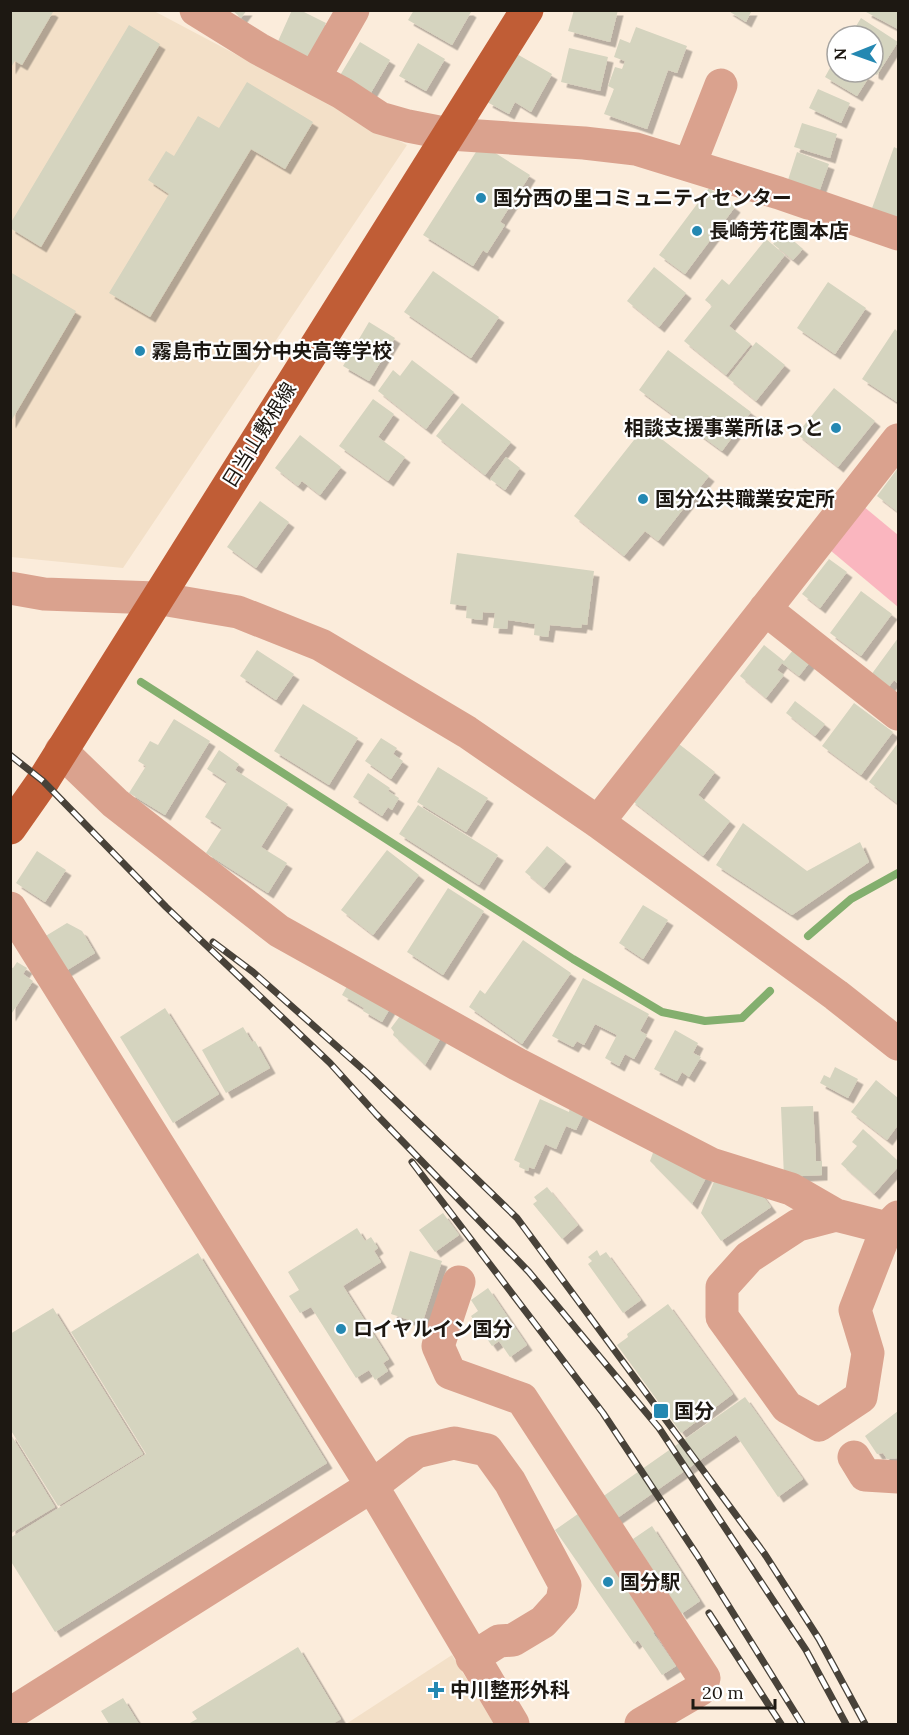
<svg xmlns="http://www.w3.org/2000/svg" width="909" height="1735" viewBox="0 0 909 1735" font-family="Lora,'Noto Sans JP',serif">
	<style>
		.built { fill: #f3e0c8 }
		.green { fill: #fab6bf }
		.lines { fill: none; stroke-linecap: round; stroke-linejoin: round }
		.stream { stroke: #83af6e; stroke-width: 8 }
		.building { fill: #d5d4bf; filter: url(#shadow) }
		.minor { stroke: #daa28e; stroke-width: 33 }
		.major { stroke: #c05d36; stroke-width: 33 }
		.rail-casing { stroke: #484239; stroke-width: 7 }
		.rail { stroke: #fff; stroke-width: 4.5; stroke-dasharray: 14; stroke-linecap: butt }
		.poi-dot { fill: #2488b2; stroke: #fff; stroke-width: 2 }
		.labels { text-anchor: middle; stroke-width: 4.5; stroke-linejoin: round; paint-order: stroke }
		.poi-label { font-size: 20px; font-weight: bold; fill: #1d1812; stroke: #fff; text-anchor: start }
		.street-label { font-size: 20px; fill: #1d1812; stroke: #fff }
	</style>
	<defs>
		<filter id="shadow"><feDropShadow dx="5.5" dy="5.5" stdDeviation="0" flood-color="#0004"/></filter>
	</defs>
	<rect width="100%" height="100%" fill="#fbecdb"/>
	<!-- built -->
	<path class="built" d="M10,11H154L407,145L123,568L11,557Z
		M452,1655L494,1724H346Z"/>
	<!-- green -->
	<path class="green" d="M863,506L898,535V607L830,550Z"/>
	<g class="lines">
		<!-- stream -->
		<path class="stream" d="M141,682L573,959L662,1012L705,1021L742,1018L770,991
			M808,936L851,899L898,873"/>
	</g>
	<!-- building -->
	<path class="building" d="M10,10H50L53,12L22,65L15,61L10,69Z
		M232,10H247L241,18Z
		M292,10H300L326,23L307,63L275,48Z
		M414,10H468L471,12L452,45L408,20Z
		M574,10H618L610,42L568,31Z
		M727,10H752L746,22Z
		M867,10H898V29L866,12Z
		M861,18L898,42L877,75L873,73V36H850Z
		M129,25L160,44L41,247L10,228V224Z
		M636,27L687,46L677,73L668,70L647,129L604,114L614,89L608,86L615,67L622,69L625,61L614,57L620,39L630,43Z
		M360,42L390,60L369,96L339,77Z
		M418,43L445,59L426,91L399,76Z
		M569,48L608,57L600,91L561,82Z
		M515,53L552,74L531,112L515,102L509,114L487,102Z
		M837,55V72H860L869,77L857,96L825,77Z
		M247,82L313,122L285,169L251,149L150,317L109,293L169,194L148,180L166,151L174,156L198,116L219,128Z
		M818,89L850,103L841,123L809,108Z
		M802,123L837,134L830,158L794,147Z
		M481,144L530,175L500,222L505,225L487,253L483,250L473,266L423,235Z
		M894,147L898,149V221L871,211Z
		M797,152L829,164L818,195L787,183Z
		M709,188L735,207L685,274L659,255Z
		M783,232L803,249L793,260L773,244Z
		M766,239L785,255L729,326L751,344L726,375L684,341L712,306L705,300L722,279L729,285Z
		M654,267L686,293L659,327L627,301Z
		M433,271L499,317L471,358L404,312Z
		M10,272L76,311L10,423Z
		M828,282L866,308L835,354L797,328Z
		M369,322L395,338L369,381L343,366Z
		M895,329L898,332V399L897,402L862,379Z
		M756,342L785,365L756,401L728,378Z
		M668,350L751,412L722,451L639,390Z
		M412,360L454,392L426,429L378,391L393,370L400,376Z
		M834,388L875,421L838,467L797,434Z
		M373,399L394,414L378,437L405,457L388,481L339,446Z
		M462,403L511,442L485,475L436,436Z
		M645,426L709,476L658,541L645,531L624,556L574,516Z
		M300,435L341,467L320,495L302,481L298,486L275,468Z
		M506,457L520,468L505,490L490,479Z
		M898,468V512L877,496Z
		M260,501L289,522L256,568L227,547Z
		M457,553L594,571L587,625L582,624L581,628L550,625L548,637L534,635L535,624L508,620L507,629L493,628L495,613L483,612L482,620L466,618L467,606L450,604Z
		M829,559L847,572L820,608L802,594Z
		M861,591L892,614L861,656L830,633Z
		M898,638V684L894,680L888,688L871,675Z
		M764,645L784,661L794,649L810,662L799,676L782,663L777,670L784,675L766,698L740,676Z
		M257,650L294,674L276,700L240,676Z
		M795,701L825,724L815,736L786,713Z
		M854,703L893,732L861,775L822,746Z
		M303,704L358,738L329,785L274,751Z
		M174,719L210,741L165,815L129,793L146,766L138,761L150,741L158,745Z
		M381,738L397,748L393,754L403,761L391,779L365,761Z
		M675,741L715,772L698,795L730,821L703,856L630,799Z
		M898,743V804L869,782Z
		M219,750L239,764L235,770L288,804L261,847L287,863L268,893L206,853L222,828L205,817L227,782L207,769Z
		M438,767L488,798L466,832L417,802Z
		M368,773L390,788L388,791L399,798L392,810L388,807L382,816L353,797Z
		M418,805L498,855L479,885L399,834Z
		M743,823L807,871L860,842L869,862L792,915L716,865Z
		M547,846L566,861L544,888L525,872Z
		M387,850L419,875L373,935L341,910Z
		M37,851L66,870L45,902L16,883Z
		M448,888L484,911L443,975L407,952Z
		M643,905L668,920L643,959L619,943Z
		M67,923L82,931L95,953L64,972L44,937Z
		M523,940L571,973L522,1044L469,1007L480,990L485,994Z
		M17,962L27,968L23,974L33,981L10,1016V967L13,968Z
		M583,978L649,1014L640,1031L647,1035L634,1059L625,1054L619,1066L605,1058L617,1035L595,1024L584,1045L577,1041L573,1047L552,1036Z
		M350,981L392,1005L382,1022L363,1011L364,1008L342,995Z
		M165,1008L219,1094L173,1123L120,1037Z
		M403,1012L442,1036L425,1065L393,1035L394,1032L391,1028Z
		M243,1027L252,1042L255,1041L270,1068L226,1093L202,1050Z
		M675,1030L698,1043L693,1053L701,1057L689,1077L682,1072L677,1081L654,1069Z
		M835,1067L858,1079L848,1098L820,1083L824,1075L830,1078Z
		M876,1080L898,1098V1125L887,1140L851,1112Z
		M540,1099L569,1112L570,1107L584,1113L576,1130L566,1126L556,1149L545,1144L534,1169L529,1167L528,1171L519,1167L520,1163L514,1160Z
		M813,1106L816,1161H822V1175L784,1177L781,1107Z
		M863,1129L898,1161V1167L874,1194L841,1164L857,1146L852,1142Z
		M654,1150L707,1176L692,1204L650,1161Z
		M715,1179L760,1192L771,1207L721,1241L701,1213Z
		M547,1187L578,1225L562,1239L533,1204L537,1201L534,1197Z
		M443,1213L459,1235L435,1252L419,1230Z
		M357,1228L365,1241L371,1237L378,1248L374,1251L381,1262L343,1286L389,1359L383,1363L388,1371L375,1380L369,1370L356,1378L311,1307L300,1313L289,1296L299,1290L288,1272Z
		M597,1250L600,1256L606,1252L641,1300L623,1313L588,1264L592,1261L588,1257Z
		M410,1251L442,1261L422,1324L391,1314Z
		M198,1253L327,1463L55,1632L10,1560V1538L146,1454L71,1332Z
		M488,1288L527,1345L510,1357L499,1341L492,1346L471,1316L478,1311L471,1300Z
		M668,1304L733,1394L681,1433L617,1345L628,1337L627,1334Z
		M53,1308L143,1454L58,1506L10,1429V1334Z
		M745,1397L803,1479L778,1497L736,1435L593,1535L658,1629L653,1633L676,1666L662,1675L638,1640L634,1644L555,1530Z
		M898,1411V1458L887,1459L883,1453L877,1454L865,1436Z
		M10,1433L55,1507L10,1534Z
		M652,1526L700,1601L681,1614L633,1539Z
		M298,1647L341,1719L332,1724H188L197,1719L192,1712Z
		M123,1698L139,1724H109L101,1711Z"/>
	<g class="lines">
		<!-- minor -->
		<path class="minor" d="M196,10L259,49L342,93L380,118L408,126L449,134L584,143L636,149L779,193L898,234
			M314,78L353,10
			M690,164L721,85
			M10,588L44,594L156,598L238,612L321,645L467,732L598,822L836,995L898,1044
			M765,609L898,714
			M61,751L115,803L279,931L517,1064L711,1164L791,1189L836,1215
			M598,822L898,440
			M10,908L372,1486L513,1724
			M887,1228L836,1215L798,1225L749,1257L722,1287V1317L787,1407L819,1425L861,1397L868,1353L855,1310L887,1228L898,1217
			M459,1282L438,1346L450,1373L522,1399L704,1678L701,1689L641,1724
			M854,1457L865,1475L898,1477
			M10,1714L372,1486L416,1452L454,1443L487,1450L510,1482L565,1585L562,1601L543,1622L513,1640L499,1641L472,1658"/>
		<!-- major -->
		<path class="major" d="M10,828L43,781L527,10"/>
		<defs>
			<path id="rail" d="M10,755L43,781L166,907L330,1063L376,1114L529,1272L659,1428L806,1650L846,1724
				M213,942L253,972L367,1073L517,1218L764,1553L819,1639L865,1724
				M412,1162L603,1413L697,1555L802,1724
				M709,1613L781,1724"/>
		</defs>
		<!-- rail casing -->
		<use href="#rail" class="rail-casing"/>
		<!-- rail -->
		<use href="#rail" class="rail"/>
	</g>
	<!-- markers -->
	<g class="poi-dot">
		<circle cx="481" cy="198" r="6"/>
		<circle cx="697" cy="231" r="6"/>
		<circle cx="140" cy="351" r="6"/>
		<circle cx="836" cy="428" r="6"/>
		<circle cx="643" cy="499" r="6"/>
		<circle cx="341" cy="1329" r="6"/>
		<rect x="653" y="1403" width="16" height="16" rx="3"/>
		<circle cx="608" cy="1582" r="6"/>
		<path d="M433 1681h6v6h6v6h-6v6h-6v-6h-6v-6h6z"/>
	</g>
	<g class="labels">
		<!-- poi labels -->
		<g class="poi-label">
			<text x="493" y="205">国分西の里コミュニティセンター</text>
			<text x="709" y="238">長崎芳花園本店</text>
			<text x="152" y="358">霧島市立国分中央高等学校</text>
			<text x="824" y="435" text-anchor="end">相談支援事業所ほっと</text>
			<text x="655" y="506">国分公共職業安定所</text>
			<text x="353" y="1336">ロイヤルイン国分</text>
			<text x="674" y="1418">国分</text>
			<text x="620" y="1589">国分駅</text>
			<text x="450" y="1697">中川整形外科</text>
		</g>
		<!-- street labels -->
		<g class="street-label">
			<text transform="translate(259 435) rotate(-58)" y="7">日当山敷根線</text>
		</g>
	</g>
	<!-- border -->
	<rect width="909" height="1735" fill="none" stroke="#1d1812" stroke-width="24"/>
	<!-- north arrow -->
	<g transform="translate(855 54) rotate(269)"><circle r="28" fill="#ffffff" stroke="#a5a3a0" stroke-width="1.5"/>
	<path d="M0-4.5L10 22L0 15L-10 22Z" fill="#2488b2"/>
	<text y="-9" font-size="16" font-weight="bold" text-anchor="middle" fill="#1d1812">N</text>
	</g>
	<!-- scale -->
	<path d="M693 1699v9h82v-9" fill="none" stroke="#1d1812" stroke-width="3"/>
	<text x="702" y="1699" font-size="18" fill="#1d1812" stroke="#ffffff" stroke-width="4.5" paint-order="stroke">20 m</text>
</svg>
